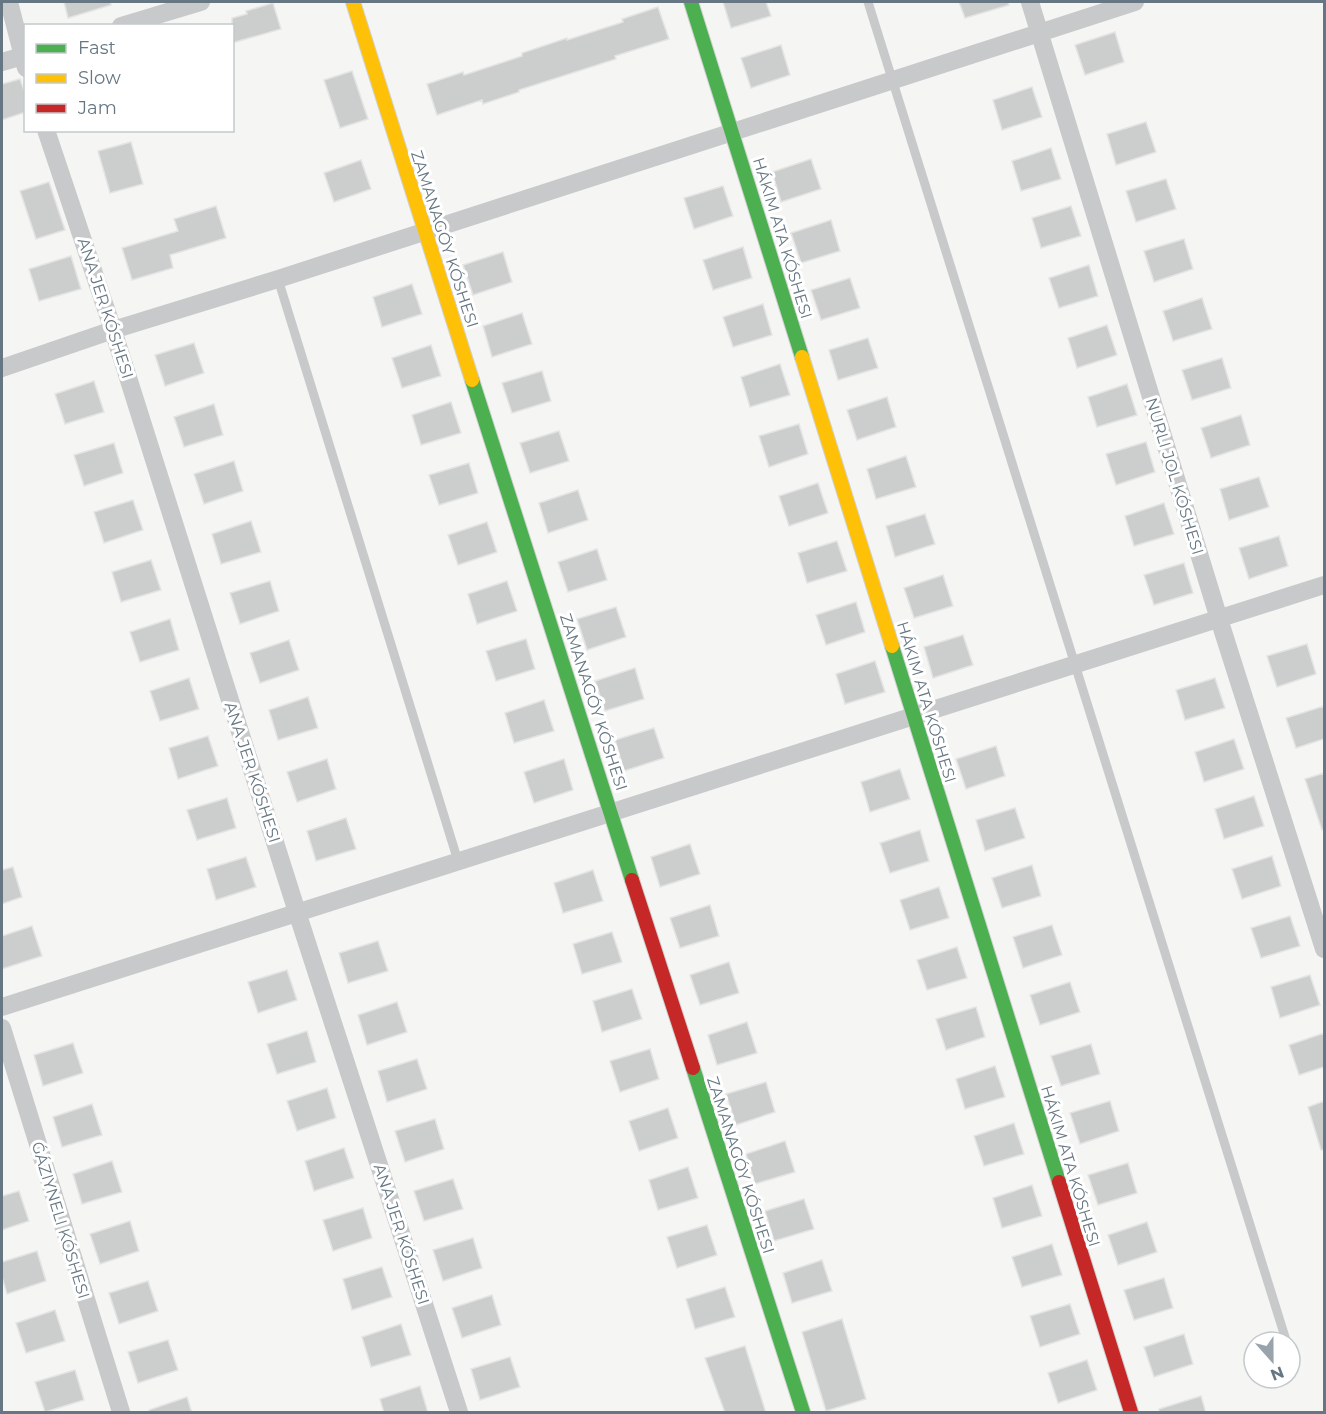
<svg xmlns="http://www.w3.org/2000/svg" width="1326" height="1414" viewBox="0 0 1326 1414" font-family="Montserrat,sans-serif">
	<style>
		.building { fill: #cccece; stroke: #e4e4e4; stroke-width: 1.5 }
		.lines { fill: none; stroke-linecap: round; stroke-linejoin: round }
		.fast-casing { stroke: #d1d2d2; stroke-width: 16 }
		.slow-casing { stroke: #d1d2d2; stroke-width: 16 }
		.jam-casing { stroke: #d1d2d2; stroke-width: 16 }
		.lane { stroke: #c8c9ca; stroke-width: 9 }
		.street { stroke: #c8c9ca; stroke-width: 18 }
		.fast { stroke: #4caf50; stroke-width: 14 }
		.slow { stroke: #ffc107; stroke-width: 14 }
		.jam { stroke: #c62828; stroke-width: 14 }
		.labels { text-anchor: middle; stroke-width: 6; stroke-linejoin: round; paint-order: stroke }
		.street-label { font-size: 16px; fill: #667783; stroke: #fff }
	</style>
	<rect width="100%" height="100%" fill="#f5f5f4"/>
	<!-- building -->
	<path class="building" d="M64,2H110L111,5L68,18Z
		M723,2H766L771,16L731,28Z
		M959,2H1008L1009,5L965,18Z
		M273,3L281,29L232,43V18L247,14L246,11Z
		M658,7L669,39L615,56L616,59L519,90V92L483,104L482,100L437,115L427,84L463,72L464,75L522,56V53L567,38V40L623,22L622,19Z
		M1115,32L1124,62L1085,75L1075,45Z
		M781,45L790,75L751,88L741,58Z
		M352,71L368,119L340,128L324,80Z
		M20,79L26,96V112L2,120V84Z
		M1032,87L1042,117L1002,130L993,100Z
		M1146,122L1156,152L1116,165L1107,134Z
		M131,142L143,184L110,193L98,151Z
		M1051,148L1061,179L1021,191L1012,161Z
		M811,159L821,189L781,202L772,172Z
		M361,160L371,189L334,202L324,173Z
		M1166,179L1176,209L1136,222L1126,191Z
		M49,182L65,230L36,239L20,191Z
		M723,186L733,216L694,229L684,198Z
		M216,206L226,238L170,255L173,268L132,280L122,248L178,231L174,219Z
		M1071,206L1081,236L1041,248L1032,218Z
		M831,220L840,251L801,263L791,233Z
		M1184,239L1193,269L1154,282L1144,251Z
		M743,247L752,278L713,290L703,260Z
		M503,252L512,282L473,295L463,265Z
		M71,256L81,289L39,301L29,269Z
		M1089,265L1098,296L1059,308L1049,278Z
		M850,278L860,308L821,320L811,290Z
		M412,284L422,314L382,327L373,297Z
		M1202,298L1212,329L1173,341L1163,311Z
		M763,304L772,335L733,347L723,317Z
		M522,313L532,344L492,357L483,326Z
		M1107,325L1117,355L1077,368L1068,338Z
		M868,338L878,368L838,380L829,350Z
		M194,343L204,373L165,386L155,355Z
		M431,345L441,376L402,388L392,358Z
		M1222,358L1231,388L1192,400L1182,370Z
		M780,364L790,395L750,407L741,377Z
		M542,371L551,401L512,413L502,383Z
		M94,381L104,412L65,424L55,394Z
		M1127,384L1137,415L1097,427L1088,397Z
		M887,397L896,427L857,440L847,410Z
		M451,402L461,433L421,445L412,415Z
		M214,404L223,435L184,447L174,417Z
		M1241,415L1250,445L1211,458L1201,428Z
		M799,424L808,454L769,467L759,436Z
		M559,431L569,461L530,473L520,443Z
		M1146,442L1155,472L1116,485L1106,454Z
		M114,443L123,473L84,486L74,455Z
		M906,456L916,487L876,499L867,469Z
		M234,461L243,491L204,504L194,474Z
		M469,463L478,493L439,505L429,475Z
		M1259,477L1269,507L1229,520L1220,489Z
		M818,483L828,513L789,526L779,496Z
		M578,490L588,520L548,533L539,503Z
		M133,500L143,530L104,543L94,512Z
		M1164,503L1174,534L1134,546L1125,516Z
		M925,514L935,544L895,557L886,526Z
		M251,521L261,552L221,564L212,534Z
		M487,522L497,552L458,565L448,535Z
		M1279,536L1288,566L1249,579L1239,548Z
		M837,541L847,571L807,583L798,553Z
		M597,549L607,580L568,592L558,562Z
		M151,560L161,590L121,602L112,572Z
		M1184,563L1193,593L1154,605L1144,575Z
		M943,575L953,606L914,618L904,588Z
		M270,581L279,611L240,624L230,593Z
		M507,581L517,611L477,624L468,594Z
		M856,602L865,632L826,645L816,615Z
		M616,607L626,637L587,650L577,619Z
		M170,619L179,650L140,662L130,632Z
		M963,635L973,665L933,678L924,647Z
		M526,639L535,669L496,681L486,651Z
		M289,640L299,670L260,683L250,653Z
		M1307,644L1316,674L1277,687L1267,656Z
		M875,661L885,692L845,704L836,674Z
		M635,668L644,699L605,711L595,681Z
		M189,678L199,709L160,721L150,691Z
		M1215,678L1225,708L1185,720L1176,690Z
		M308,697L318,728L278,740L269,710Z
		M544,700L554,731L514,743L505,713Z
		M1324,706V739L1296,748L1286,718Z
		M654,728L664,758L624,771L615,740Z
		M208,736L218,766L178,779L169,748Z
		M1234,739L1244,769L1204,782L1195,752Z
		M996,746L1005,776L966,789L956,759Z
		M327,759L336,789L297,802L287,772Z
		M564,759L573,790L534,803L524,772Z
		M900,769L910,799L870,812L861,782Z
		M1324,773V829L1322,830L1305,779Z
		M1254,796L1264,826L1224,839L1215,809Z
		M227,798L236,828L197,840L187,810Z
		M1015,808L1025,838L985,851L976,820Z
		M346,818L356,849L316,861L307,831Z
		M920,830L929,861L890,873L880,843Z
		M690,844L700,874L660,887L651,857Z
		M1272,856L1281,886L1242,899L1232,869Z
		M246,857L256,887L216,900L207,869Z
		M1032,865L1041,896L1002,908L992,878Z
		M13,867L22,897L2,904V870Z
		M593,870L603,901L563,913L554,883Z
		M939,887L949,918L910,930L900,900Z
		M710,905L719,936L680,948L670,918Z
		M1290,916L1300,946L1261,958L1251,928Z
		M1052,925L1062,955L1023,968L1013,937Z
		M32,926L42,956L2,969V936Z
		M612,932L622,962L582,974L573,944Z
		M378,941L388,971L348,983L339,953Z
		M957,947L967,978L927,990L917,960Z
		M729,962L739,993L700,1005L690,975Z
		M287,970L297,1000L258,1013L248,982Z
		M1310,975L1320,1005L1280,1018L1271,987Z
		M1070,982L1080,1012L1040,1025L1030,995Z
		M632,989L642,1019L602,1032L593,1001Z
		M397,1002L407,1032L367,1045L358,1015Z
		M976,1007L985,1037L946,1050L936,1019Z
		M747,1022L757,1053L717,1065L708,1035Z
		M307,1031L316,1062L277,1074L267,1044Z
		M1324,1033V1067L1299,1075L1289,1045Z
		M73,1043L83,1073L43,1086L34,1055Z
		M1091,1044L1100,1074L1061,1086L1051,1056Z
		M650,1049L659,1079L620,1092L610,1061Z
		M417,1059L427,1089L387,1102L378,1071Z
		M995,1066L1005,1097L965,1109L956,1079Z
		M766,1082L775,1112L736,1125L726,1094Z
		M327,1088L336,1118L297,1131L287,1101Z
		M1110,1101L1119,1131L1080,1144L1070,1113Z
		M1324,1101V1150H1321L1308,1107Z
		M92,1104L102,1135L62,1147L53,1117Z
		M668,1108L678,1138L639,1151L629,1121Z
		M435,1119L444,1149L405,1162L395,1131Z
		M1014,1123L1024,1154L984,1166L974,1136Z
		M785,1141L795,1172L755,1184L746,1154Z
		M344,1148L354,1178L314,1191L305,1161Z
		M112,1161L122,1192L82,1204L73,1174Z
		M1128,1163L1137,1193L1098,1205L1088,1175Z
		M688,1167L698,1198L658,1210L649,1180Z
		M453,1179L463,1209L424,1221L414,1191Z
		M1032,1185L1042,1216L1002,1228L993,1198Z
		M19,1191L29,1221L2,1230V1196Z
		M804,1199L814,1229L774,1241L765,1211Z
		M363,1208L372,1238L333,1251L323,1220Z
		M130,1221L139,1251L100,1264L90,1234Z
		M1147,1222L1157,1252L1118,1265L1108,1235Z
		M707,1225L717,1255L677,1268L667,1237Z
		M473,1238L482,1268L443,1281L433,1250Z
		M1052,1244L1062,1275L1022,1287L1012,1257Z
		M37,1251L46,1281L7,1294L2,1277V1262Z
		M822,1260L832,1291L792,1303L783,1273Z
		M382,1267L392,1297L352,1310L343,1279Z
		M1164,1278L1173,1308L1134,1320L1124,1290Z
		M148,1281L158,1311L119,1324L109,1293Z
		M725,1287L735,1317L695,1329L686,1299Z
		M492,1295L501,1325L462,1338L452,1308Z
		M1070,1304L1080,1334L1040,1347L1030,1316Z
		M55,1310L65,1341L26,1353L16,1323Z
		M842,1319L866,1399L826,1411L802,1332Z
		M401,1324L411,1355L371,1367L362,1337Z
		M1184,1334L1193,1364L1154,1377L1144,1347Z
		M168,1340L178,1370L138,1383L128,1352Z
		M745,1346L766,1413H725L705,1358Z
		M510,1357L520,1387L480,1400L471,1369Z
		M1087,1360L1097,1390L1058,1403L1048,1373Z
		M75,1370L84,1400L45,1412L35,1382Z
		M420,1386L428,1413H384L380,1399Z
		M1201,1396L1206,1413H1159V1409Z
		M187,1397L192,1413H149V1410Z"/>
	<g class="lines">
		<defs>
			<path id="fast" d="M691,2L802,357
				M472,380L632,880
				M892,646L1059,1182
				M693,1068L803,1412"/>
			<path id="slow" d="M353,2L472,380
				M802,357L892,646"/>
			<path id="jam" d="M632,880L693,1068
				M1059,1182L1131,1412"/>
		</defs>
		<!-- fast casing -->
		<use href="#fast" class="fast-casing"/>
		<!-- slow casing -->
		<use href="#slow" class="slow-casing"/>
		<!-- jam casing -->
		<use href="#jam" class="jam-casing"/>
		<!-- lane -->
		<path class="lane" d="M868,2L1286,1340
			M278,279L458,861"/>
		<!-- street -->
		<path class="street" d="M9,2L26,68
			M1030,2L1219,619L1324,949
			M121,26L201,2
			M2,62L26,55
			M46,130L113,330L297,912L459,1412
			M2,368L113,330L278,279L1135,2
			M2,1007L1324,585
			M2,1028L121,1412"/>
		<!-- fast -->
		<use href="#fast" class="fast"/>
		<!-- slow -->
		<use href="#slow" class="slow"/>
		<!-- jam -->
		<use href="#jam" class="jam"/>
	</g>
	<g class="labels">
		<!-- street labels -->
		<g class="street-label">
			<text transform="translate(783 238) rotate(73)" y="6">HÁKIM ATA KÓSHESI</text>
			<text transform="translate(445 239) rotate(72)" y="6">ZAMANAGÓY KÓSHESI</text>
			<text transform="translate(106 308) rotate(72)" y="6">ANA JER KÓSHESI</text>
			<text transform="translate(1175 476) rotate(73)" y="6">NURLI JOL KÓSHESI</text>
			<text transform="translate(594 702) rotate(72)" y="6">ZAMANAGÓY KÓSHESI</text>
			<text transform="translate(927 702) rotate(73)" y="6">HÁKIM ATA KÓSHESI</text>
			<text transform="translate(253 772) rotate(72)" y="6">ANA JER KÓSHESI</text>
			<text transform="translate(741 1165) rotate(72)" y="6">ZAMANAGÓY KÓSHESI</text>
			<text transform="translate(1071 1166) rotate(73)" y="6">HÁKIM ATA KÓSHESI</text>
			<text transform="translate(61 1220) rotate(73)" y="6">ǴÁZIYNELI KÓSHESI</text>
			<text transform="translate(402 1234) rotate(72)" y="6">ANA JER KÓSHESI</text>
		</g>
	</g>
	<!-- border -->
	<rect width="1326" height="1414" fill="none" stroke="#667783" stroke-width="6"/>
	<!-- legend -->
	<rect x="24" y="24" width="210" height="108" fill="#ffffff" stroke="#c2c9cd" stroke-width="1.5"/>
	<rect x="36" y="44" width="30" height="9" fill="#4caf50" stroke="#c2c9cd" stroke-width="1.5"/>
	<text x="78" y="54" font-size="18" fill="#667783">Fast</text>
	<rect x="36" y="74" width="30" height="9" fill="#ffc107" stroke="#c2c9cd" stroke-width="1.5"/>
	<text x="78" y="84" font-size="18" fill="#667783">Slow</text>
	<rect x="36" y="104" width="30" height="9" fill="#c62828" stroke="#c2c9cd" stroke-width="1.5"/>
	<text x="78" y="114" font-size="18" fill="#667783">Jam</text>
	<!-- north arrow -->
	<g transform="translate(1272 1360) rotate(159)"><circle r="28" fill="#ffffff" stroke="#c2c9cd" stroke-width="1.5"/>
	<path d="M0-4.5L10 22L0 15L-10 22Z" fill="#98a3ab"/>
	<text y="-9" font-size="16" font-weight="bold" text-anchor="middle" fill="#667783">N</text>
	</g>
</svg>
